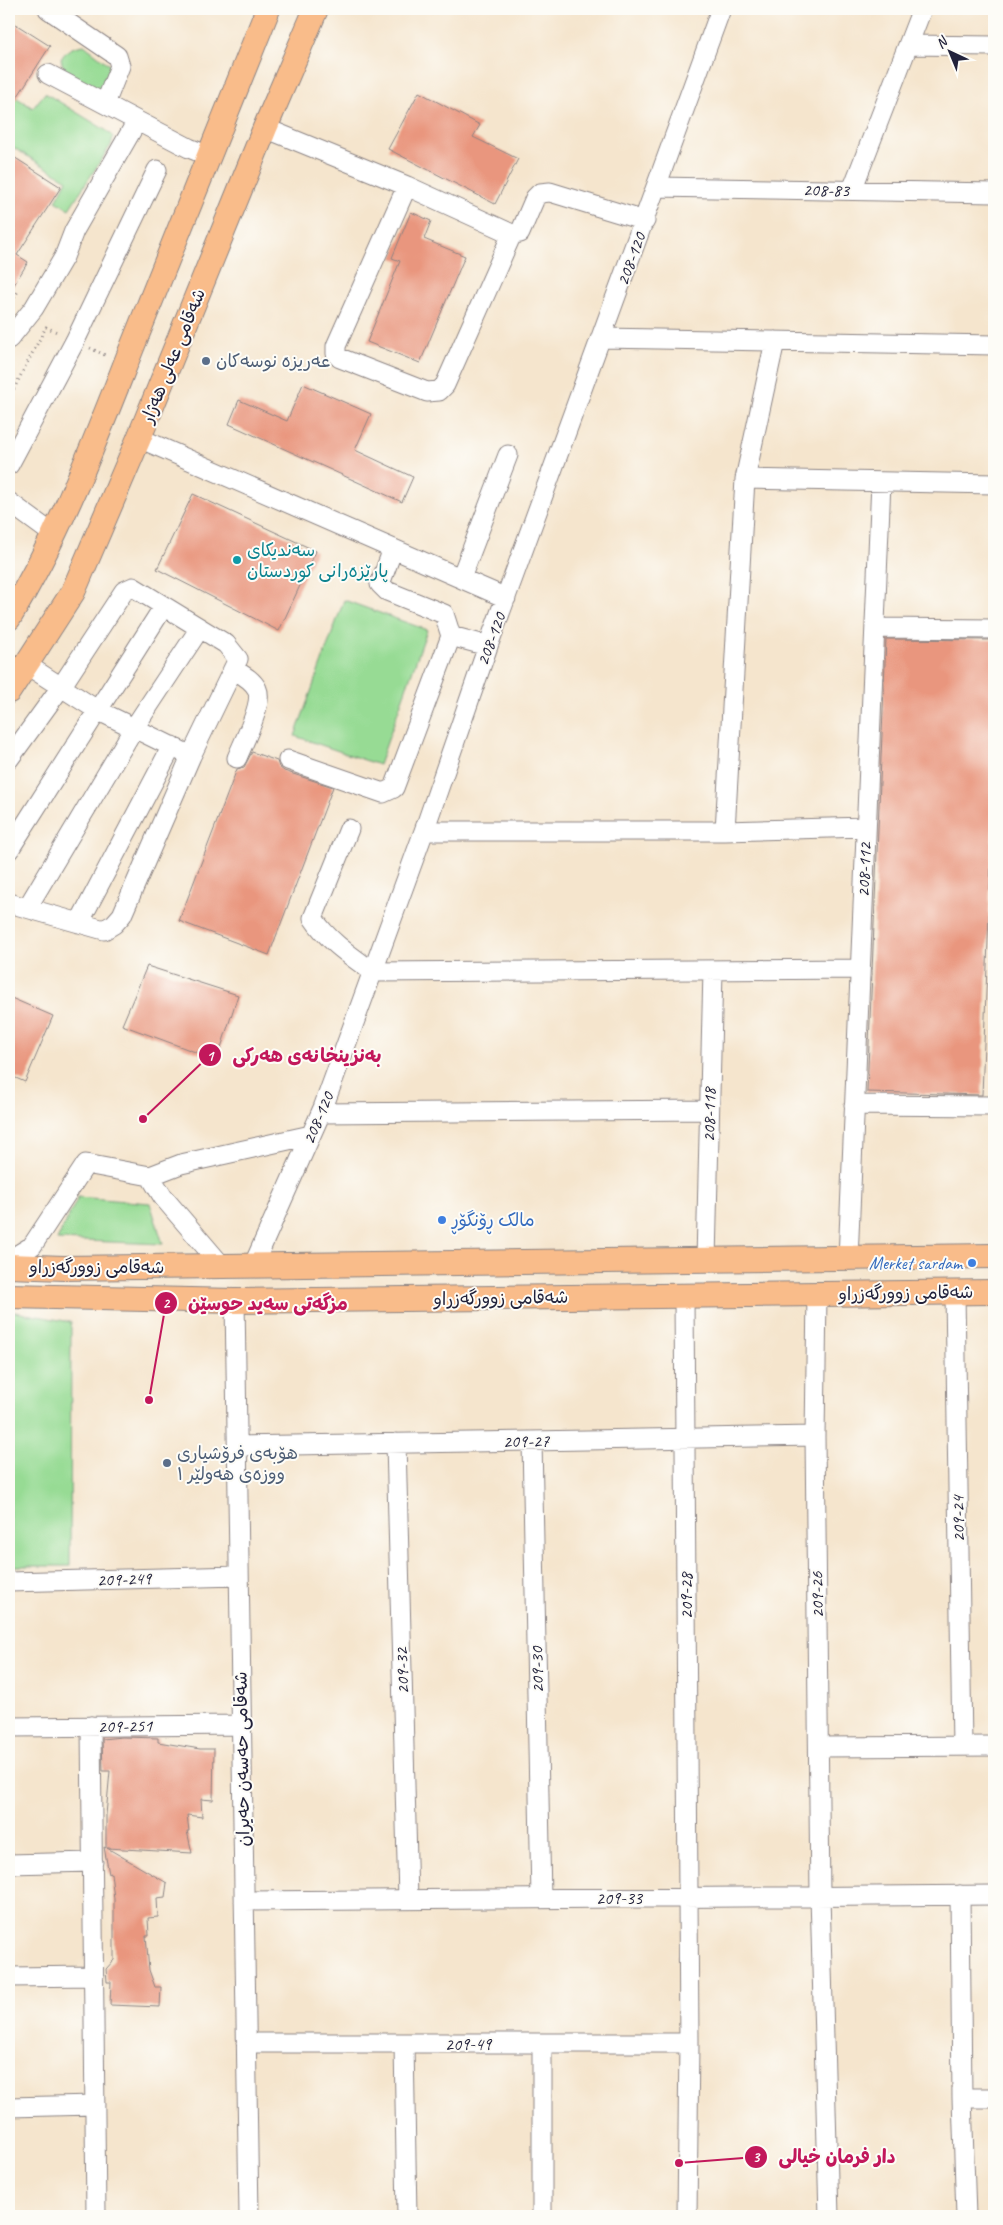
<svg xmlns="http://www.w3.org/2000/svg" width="1003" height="2225" viewBox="0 0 1003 2225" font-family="Caveat,'Playpen Sans Arabic',sans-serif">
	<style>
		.green { fill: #97db94; stroke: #5c7e68 }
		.building { fill: #e9967e }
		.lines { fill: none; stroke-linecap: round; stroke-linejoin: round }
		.minor-casing { stroke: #8c8484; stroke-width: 21 }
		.major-casing { stroke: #8c8484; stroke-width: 26 }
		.path { stroke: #8c8484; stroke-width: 3; stroke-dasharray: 1 4; stroke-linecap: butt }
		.minor { stroke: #fff; stroke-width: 19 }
		.major { stroke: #f9bc8a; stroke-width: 24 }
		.service-dot { fill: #5c6f8a; stroke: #fdfcf7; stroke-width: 2 }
		.culture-dot { fill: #0f9aa8; stroke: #fdfcf7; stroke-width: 2 }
		.shop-dot { fill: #3f7fe0; stroke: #fdfcf7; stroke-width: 2 }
		.labels { text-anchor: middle; stroke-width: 4; stroke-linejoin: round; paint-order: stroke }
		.street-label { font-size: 18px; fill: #22223b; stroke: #fdfcf7 }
		.service-label { font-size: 18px; fill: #4e5e75; stroke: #fdfcf7; text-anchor: start }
		.culture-label { font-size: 18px; fill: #0d838f; stroke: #fdfcf7; text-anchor: start }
		.shop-label { font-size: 18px; fill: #366cbe; stroke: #fdfcf7; text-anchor: start }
		.leader { fill: none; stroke: #c2185b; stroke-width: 2 }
		.callout-dot { fill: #c2185b; stroke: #fdfcf7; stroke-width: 2 }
		.mark-label { font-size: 15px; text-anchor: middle; font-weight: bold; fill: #fff }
		.callout-label { font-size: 19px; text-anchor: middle; font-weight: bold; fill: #c2185b; stroke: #fdfcf7; stroke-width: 4; stroke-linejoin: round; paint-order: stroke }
	</style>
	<rect width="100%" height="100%" fill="#fdfcf7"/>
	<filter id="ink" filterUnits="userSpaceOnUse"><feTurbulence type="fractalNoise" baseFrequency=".02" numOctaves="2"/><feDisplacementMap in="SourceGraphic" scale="10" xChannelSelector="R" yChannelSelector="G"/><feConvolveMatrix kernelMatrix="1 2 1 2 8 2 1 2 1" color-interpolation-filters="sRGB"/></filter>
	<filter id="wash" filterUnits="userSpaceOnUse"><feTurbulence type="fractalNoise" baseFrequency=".0096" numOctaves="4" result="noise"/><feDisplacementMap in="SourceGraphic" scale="20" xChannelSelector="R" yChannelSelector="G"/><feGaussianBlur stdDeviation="1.12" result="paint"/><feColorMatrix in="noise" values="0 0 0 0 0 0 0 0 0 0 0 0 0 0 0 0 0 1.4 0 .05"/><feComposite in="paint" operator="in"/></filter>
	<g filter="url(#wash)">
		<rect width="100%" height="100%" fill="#f5e5cd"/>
		<!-- green -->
		<path class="green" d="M84,45L111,66L110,73L99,93C82,85 65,79 61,59C67,49 72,47 84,45Z
			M9,93L33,108L45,93L107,131L113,137L111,145L69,209L56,201L67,180L9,145Z
			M344,600L427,630L379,765L295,736Z
			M78,1197L150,1203L163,1244L57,1240Z
			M9,1311L71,1322L70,1566H9Z"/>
		<g id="blocks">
			<!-- building -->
			<path class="building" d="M9,20L50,46L9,110Z
				M419,92L480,125L473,137L518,159L495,204L388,149Z
				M9,154L61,187L17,255L28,262L9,293Z
				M411,212L431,221L424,239L465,256L420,363L367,342L400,261L392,258Z
				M303,384L371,414L355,450L413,477L402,502L229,424L239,400L287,421Z
				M193,494L316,551L279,631L157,569Z
				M886,639L994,640V786L982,1095L867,1092Z
				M252,752L277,761L279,767L284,771L333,787L269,955L179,921L237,769L244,767Z
				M147,966L238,995L217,1060L122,1025Z
				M9,997L53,1016L25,1082L9,1075Z
				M122,1737L158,1738V1742L200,1749H214L213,1800L201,1799L202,1817L187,1815L189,1831H187L192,1853L107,1848L167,1883L165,1897L157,1898L158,1917L148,1918L149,1936H146L149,1970L155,1987H161L160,2007L110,2005L111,1982H107L106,1969L114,1960V1899L111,1873L109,1874L104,1847L106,1848V1815L110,1771H103L102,1739Z"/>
		</g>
	</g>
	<g filter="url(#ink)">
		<use href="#blocks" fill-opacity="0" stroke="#8c8484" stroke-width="1"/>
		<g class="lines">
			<defs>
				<path id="minor" d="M48,9L117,56L120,66L105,104
					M908,45L994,46
					M48,74L189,148L209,156
					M265,128L407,186L512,234L520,233L535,198L540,193L550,192L645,221
					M407,186L336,346V354L340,358L427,392L439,391L445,385L512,234
					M657,187L994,193
					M852,190L922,9
					M602,338L994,345
					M9,339L34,308L64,257L74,231L137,121
					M139,438L506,598
					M9,465L75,341L157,170
					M745,479L994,484
					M9,502L54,535
					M393,549L380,584L387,591L444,614L451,636L488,646
					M461,578L508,455
					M875,628L994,629
					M27,665L97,710L183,752
					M233,669C241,674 252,679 257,689C264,703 243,743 237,758
					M9,759L61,687L124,591L133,587L226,644L238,659L191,756L122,915L114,924L104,930L9,903
					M288,760L383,793L394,788L451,636
					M349,829L313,918C328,941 351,956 373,972L860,969
					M424,831H725L866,827
					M725,831L745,479L775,341
					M9,850L164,606
					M27,908L134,728L200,628
					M79,923L172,746
					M854,1105L994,1106
					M321,1113L709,1110
					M150,1176L181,1164L311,1135
					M848,1259L881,482
					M9,1260L32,1246L86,1164L150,1176L163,1197L222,1266
					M706,1260L713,970
					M253,1266L323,1108L424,831L488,646L721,9
					M955,1293L962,1746
					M817,1294L815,1436L820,1896L829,2216
					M684,1296L689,2043L687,2216
					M235,1301L249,2216
					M532,1441L541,1898
					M396,1443L408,1899
					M237,1446L815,1436
					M9,1582L239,1576
					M91,1726L96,2216
					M9,1727L241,1725
					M819,1747L994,1746
					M9,1864L93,1862
					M960,1895L962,2098L966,2216
					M244,1901L994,1895
					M9,1977L94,1976
					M246,2043H689
					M404,2044L407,2216
					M962,2098H994
					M9,2107L95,2105
					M542,2216V2043"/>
				<path id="major" d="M9,618C60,534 95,441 131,350C177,236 223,122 268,9
					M9,691L73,592L139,438L265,128L316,9
					M9,1266L64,1268L994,1256
					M9,1296L235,1301L994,1292"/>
			</defs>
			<!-- minor casing -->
			<use href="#minor" class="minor-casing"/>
			<!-- major casing -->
			<use href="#major" class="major-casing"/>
			<!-- path -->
			<path class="path" d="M9,306L18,291
				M90,348L107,356
				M9,398L46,327L59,333"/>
			<!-- minor -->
			<use href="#minor" class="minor"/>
			<!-- major -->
			<use href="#major" class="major"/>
		</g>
	</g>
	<!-- markers -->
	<g class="service-dot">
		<circle cx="206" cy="361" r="5"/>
		<circle cx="167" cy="1463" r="5"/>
	</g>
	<circle class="culture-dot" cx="237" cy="560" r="5"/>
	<g class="shop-dot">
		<circle cx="442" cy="1220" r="5"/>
		<circle cx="972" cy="1263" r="5"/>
	</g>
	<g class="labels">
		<!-- street labels -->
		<g class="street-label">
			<text transform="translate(826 190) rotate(1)" y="6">208-83</text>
			<text transform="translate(631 259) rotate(-70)" y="6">208-120</text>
			<text transform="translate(173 356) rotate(-68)" y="6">شەقامی عەلی هەژار</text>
			<text transform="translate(491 639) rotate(-70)" y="6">208-120</text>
			<text transform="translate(864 870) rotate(-88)" y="6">208-112</text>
			<text transform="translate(709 1115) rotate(-89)" y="6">208-118</text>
			<text transform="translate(318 1118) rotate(-67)" y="6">208-120</text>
			<text x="97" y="1273">شەقامی زوورگەزراو</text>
			<text transform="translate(906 1293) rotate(-1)" y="6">شەقامی زوورگەزراو</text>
			<text transform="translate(501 1298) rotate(-1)" y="6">شەقامی زوورگەزراو</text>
			<text transform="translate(526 1441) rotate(-1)" y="6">209-27</text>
			<text transform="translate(958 1519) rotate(-91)" y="6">209-24</text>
			<text transform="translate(124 1579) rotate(-2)" y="6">209-249</text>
			<text transform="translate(817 1595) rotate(-91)" y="6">209-26</text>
			<text transform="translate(686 1596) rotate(-90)" y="6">209-28</text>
			<text transform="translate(537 1670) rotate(-91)" y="6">209-30</text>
			<text transform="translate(402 1671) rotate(-92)" y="6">209-32</text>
			<text transform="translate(125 1726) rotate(-1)" y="6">209-251</text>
			<text transform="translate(242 1759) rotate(-91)" y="6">شەقامی حەسەن حەیران</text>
			<text x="619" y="1904">209-33</text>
			<text x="468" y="2050">209-49</text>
		</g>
		<!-- service labels -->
		<g class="service-label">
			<text x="216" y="367">عەریزە نوسەکان</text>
			<text x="177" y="1459">هۆبەی فرۆشیاری<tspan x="177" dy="21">ووزەی هەولێر ١</tspan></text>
		</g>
		<!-- culture labels -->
		<g class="culture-label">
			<text x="247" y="556">سەندیکای<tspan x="247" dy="21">پارێزەرانی کوردستان</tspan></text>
		</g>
		<!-- shop labels -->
		<g class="shop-label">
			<text x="452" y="1226">مالک ڕۆنگۆڕ</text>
			<text x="962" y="1269" text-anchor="end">Merket sardam</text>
		</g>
	</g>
	<!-- callouts -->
	<path class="leader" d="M143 1119L210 1055M149 1400L166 1303M679 2163L756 2157"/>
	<g class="callout-dot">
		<circle cx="143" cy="1119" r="5"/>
		<circle cx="149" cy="1400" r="5"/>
		<circle cx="679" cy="2163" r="5"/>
		<circle cx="210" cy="1055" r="12"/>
		<circle cx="166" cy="1303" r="12"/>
		<circle cx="756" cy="2157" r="12"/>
	</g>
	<g class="mark-label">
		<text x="210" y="1061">1</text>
		<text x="166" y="1308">2</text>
		<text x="756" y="2162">3</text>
	</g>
	<g class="callout-label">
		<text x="307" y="1062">بەنزینخانەی هەرکی</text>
		<text x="268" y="1310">مزگەتی سەید حوسێن</text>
		<text x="837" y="2163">دار فرمان خیالی</text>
	</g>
	<!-- margin -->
	<rect width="1003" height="2225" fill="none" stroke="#fdfcf7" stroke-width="30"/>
	<!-- north arrow -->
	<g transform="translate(950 52) rotate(316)" stroke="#fdfcf7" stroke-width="4" paint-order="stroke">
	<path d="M0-4L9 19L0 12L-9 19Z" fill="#22223b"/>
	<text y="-8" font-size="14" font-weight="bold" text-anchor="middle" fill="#22223b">N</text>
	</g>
</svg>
